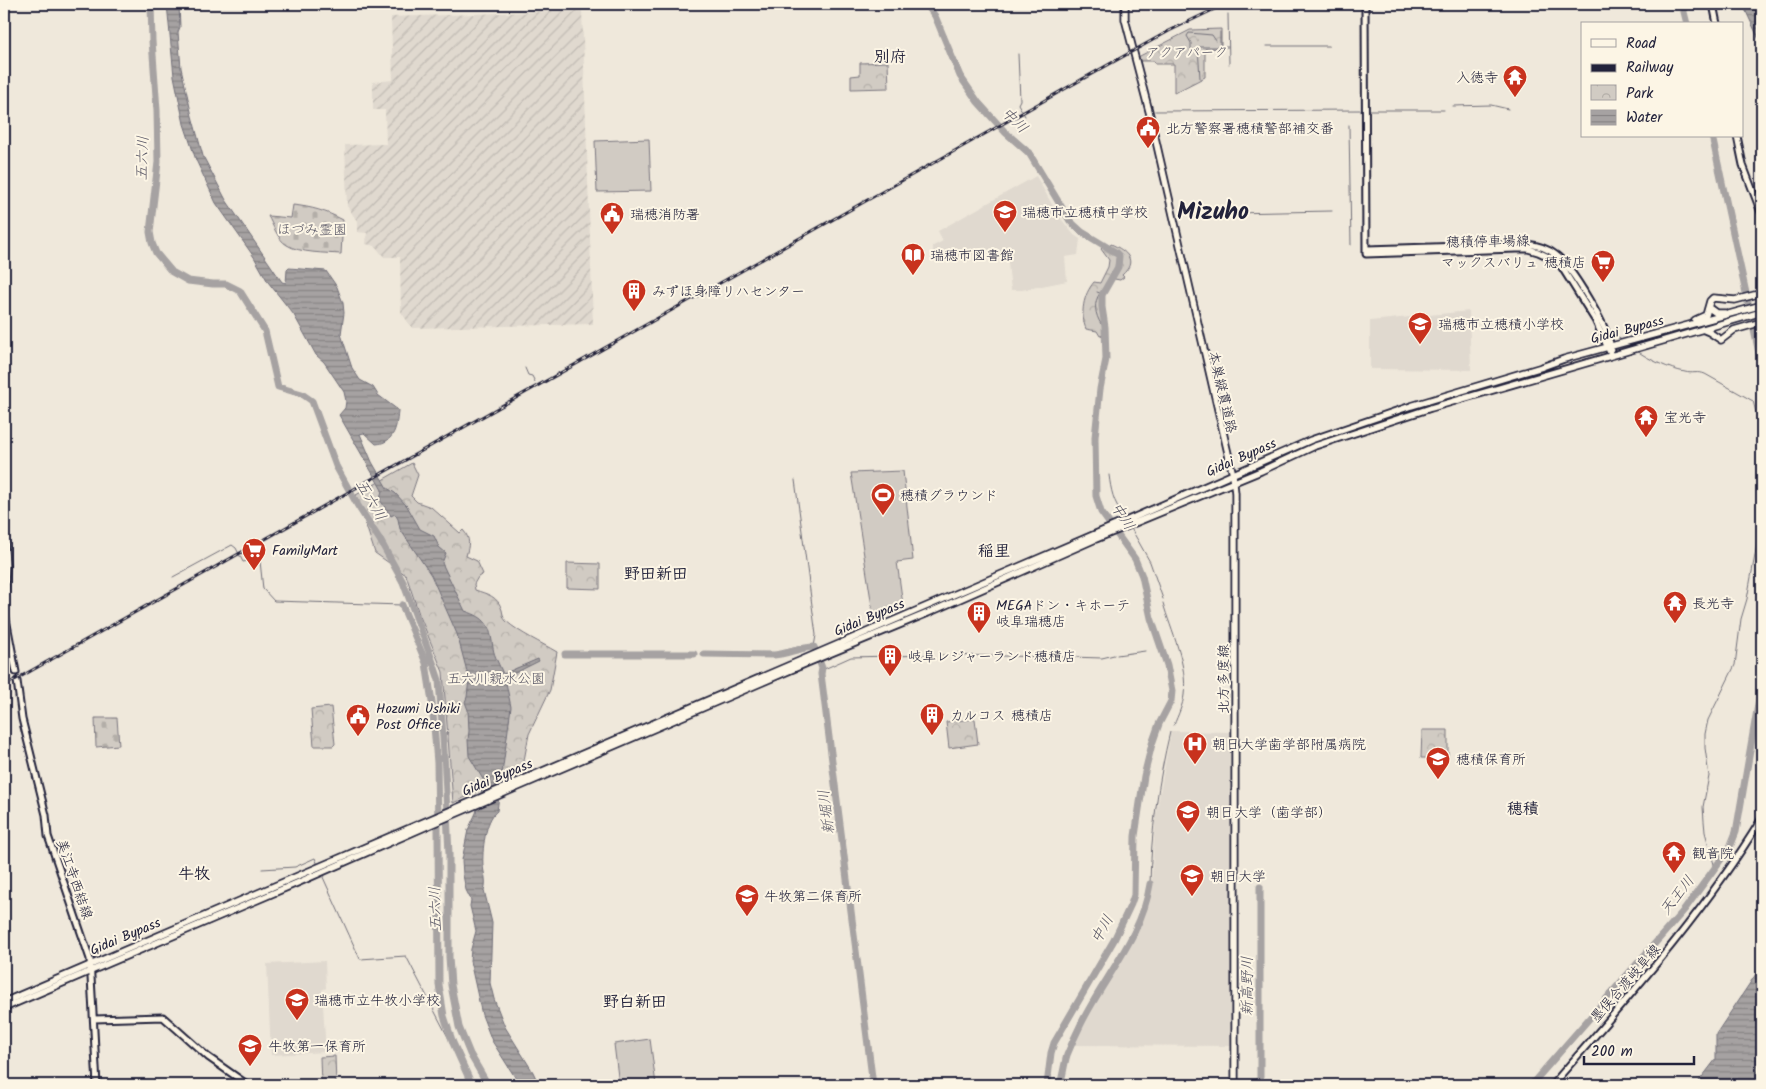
<svg xmlns="http://www.w3.org/2000/svg" width="1766" height="1089" viewBox="0 0 1766 1089" font-family="Kalam,'Klee One',sans-serif">
	<style>
		.built { fill: #e0d9cf }
		.industrial { fill: url(#industrial-furrows) }
		.cemetery { fill: url(#cemetery-stones); stroke: #7a767f }
		.park { fill: url(#park-crowns); stroke: #7a767f }
		.pitch { fill: #d1cbc3; stroke: #7a767f }
		.water { fill: url(#water-rules); stroke: #716f79 }
		.lines { fill: none; stroke-linecap: round; stroke-linejoin: round }
		.stream { stroke: #716f79; stroke-width: 1 }
		.river { stroke: #a6a2a2; stroke-width: 7 }
		.secondary-casing { stroke: #22223b; stroke-width: 9 }
		.primary-casing { stroke: #22223b; stroke-width: 9 }
		.trunk-casing { stroke: #22223b; stroke-width: 9 }
		.secondary { stroke: #fcf5e5; stroke-width: 5 }
		.primary { stroke: #fcf5e5; stroke-width: 5.5 }
		.trunk { stroke: #fcf5e5; stroke-width: 5.5 }
		.rail-casing { stroke: #22223b; stroke-width: 3 }
		.rail { stroke: #fcf5e5; stroke-width: 1; stroke-dasharray: 4; stroke-linecap: butt }
		.labels { text-anchor: middle; stroke-width: 4; stroke-linejoin: round; paint-order: stroke }
		.park-label { font-size: 14px; fill: #575564; stroke: #fcf5e5 }
		.poi-label { font-size: 14px; fill: #22223b; stroke: #fcf5e5; text-anchor: start }
		.street-label { font-size: 14px; fill: #22223b; stroke: #fcf5e5 }
		.water-label { font-size: 15px; font-style: italic; fill: #575564; stroke: #fcf5e5 }
		.quarter-label { font-size: 16px; font-weight: bold; fill: #22223b; stroke: #fcf5e5 }
		.town-label { font-size: 24px; font-weight: bold; fill: #22223b; stroke: #fcf5e5 }
	</style>
	<defs>
		<pattern id="industrial-furrows" width="10" height="10" patternUnits="userSpaceOnUse" patternTransform="scale(1.25)"><rect width="10" height="10" fill="#e0d9cf"/><path d="M-1 1l2-2M0 10L10 0M9 11l2-2" fill="none" stroke="#c0bab3"/></pattern>
		<pattern id="cemetery-stones" width="16" height="16" patternUnits="userSpaceOnUse" patternTransform="scale(1.25)"><rect width="16" height="16" fill="#d1cbc3"/><path d="M2 7V4a2 2 0 0 1 4 0v3zM10 15v-3a2 2 0 0 1 4 0v3z" fill="#b3aea8"/></pattern>
		<pattern id="park-crowns" width="20" height="18" patternUnits="userSpaceOnUse" patternTransform="scale(1.25)"><rect width="20" height="18" fill="#d1cbc3"/><path d="M2 6a3 3 0 1 1 6 0M12 15a3 3 0 1 1 6 0" fill="none" stroke="#b3aea8"/></pattern>
		<pattern id="water-rules" width="6" height="5" patternUnits="userSpaceOnUse" patternTransform="scale(1.25)"><rect width="6" height="5" fill="#a6a2a2"/><path d="M0 2.5h6" fill="none" stroke="#878485"/></pattern>
	</defs>
	<rect width="100%" height="100%" fill="#efe8db"/>
	<filter id="ink" filterUnits="userSpaceOnUse"><feTurbulence type="fractalNoise" baseFrequency=".02" numOctaves="2"/><feDisplacementMap in="SourceGraphic" scale="10" xChannelSelector="R" yChannelSelector="G"/><feConvolveMatrix kernelMatrix="1 2 1 2 8 2 1 2 1" color-interpolation-filters="sRGB"/></filter>
	<g filter="url(#ink)">
		<!-- built -->
		<path class="built" d="M1036,176L1058,215L1074,235L1080,239L1078,255L1065,257L1067,281L1022,290H1011L1007,254L983,249L964,258H933V246L943,241L938,231Z
			M1469,311L1471,370L1370,369V321Z
			M1171,731L1234,732V1046L1072,1045L1083,1021L1135,933L1148,906L1151,887L1155,820Z
			M325,961L326,988L322,990L326,1052L271,1055L267,964Z"/>
		<!-- industrial -->
		<path class="industrial" d="M582,10L593,324L412,328L401,312L400,257H384L375,246L366,244L367,233L357,232V221L347,206L345,145L386,144L385,110H373V82L393,80L391,17Z"/>
		<!-- cemetery -->
		<path class="cemetery" d="M293,205C312,207 326,211 343,220L341,254C326,253 299,253 287,245C278,240 273,225 268,216L291,218Z
			M95,718H117L119,745L96,747Z"/>
		<!-- park -->
		<path class="park" d="M1221,29V48L1205,49V77L1174,93V64H1155L1154,61H1139L1138,57L1190,30Z
			M888,62L889,88L851,89V76L860,75V63Z
			M1105,244L1110,246L1111,244C1127,251 1138,261 1122,275L1124,277L1120,280L1109,278C1094,301 1102,311 1104,335L1100,336L1097,331L1086,329C1080,314 1083,295 1094,282L1100,283L1108,267L1109,260L1101,249Z
			M412,463L418,475L411,496L417,502L431,507L460,533L463,530C471,539 469,545 466,556L477,561L483,574L478,577L474,584L475,590C487,594 498,596 502,610C503,614 503,618 506,621C521,634 540,642 557,652L550,690L529,734L522,771L453,803L443,672L419,614L406,575L375,553L356,495Z
			M567,563L600,564V589L567,588Z
			M331,707L335,744L333,746H314L311,709Z
			M975,719L978,744L949,748L946,722Z
			M1422,730H1448V758H1421Z
			M335,1056L336,1085H321L320,1057Z"/>
		<!-- pitch -->
		<path class="pitch" d="M649,139L651,191L597,192L595,141Z
			M903,471L913,560L897,562L903,605L874,619L851,473Z
			M650,1039L656,1085H619L614,1044Z"/>
		<!-- water -->
		<path class="water" d="M167,4H179L180,27L178,32L181,68L192,116L203,156L226,200L282,282L286,283L287,270L289,268L326,271L337,287L343,303L344,313L341,334L352,368L360,380L373,387L378,395L398,410C397,425 395,443 376,444L364,433L360,434L372,462L387,488L395,493L407,506L420,529L434,536L439,547L446,553L442,563L465,611C487,618 490,625 493,648C494,656 500,666 503,674L538,659L539,661L505,678L511,707L497,811C485,820 482,851 483,866C484,874 487,882 484,890L492,923L490,983L494,999L505,1027L533,1072L539,1085H520L492,1041L482,1015L470,961L471,949L476,931L470,906L471,900L466,890L463,875L462,860L468,830L476,813L484,781L469,756L468,740L469,731L468,710L465,702L467,697L469,679L457,634L431,575L400,529L398,519L395,514L391,516L380,500L382,490L339,415L345,408L346,401L344,392L324,362L316,355L294,315L268,282L254,257L216,203L196,160L184,124L174,76Z
			M1743,4H1762V46L1744,7Z
			M1762,965V1085H1696L1716,1059V1034Z"/>
		<g class="lines">
			<!-- stream -->
			<path class="stream" d="M1228,14L1229,64
				M1220,46V32
				M1267,46H1329
				M1191,51V43L1187,36L1189,33L1212,35L1216,41
				M1018,54L1020,100L1018,104L1025,116
				M1200,78L1198,47H1228
				M1453,106L1491,105L1508,109
				M1369,110H1444
				M1155,111L1365,110
				M1349,125L1351,245
				M1231,213L1332,211
				M1097,292L1100,293C1093,303 1095,314 1101,324L1105,325
				M1616,336L1623,341
				M1637,351C1650,360 1669,369 1685,372C1692,374 1698,371 1705,374L1753,401L1762,435V464
				M525,368L528,375L532,376L535,382
				M1109,475C1111,490 1113,502 1123,514
				M795,480L816,635L814,647
				M1132,530L1150,562L1163,599
				M173,577L232,545L236,548L243,562L258,559L260,561L263,589L274,601L402,605
				M1163,603C1171,631 1188,665 1184,695C1183,705 1178,715 1174,725
				M939,655L1064,657
				M1117,655L1145,651
				M1070,657L1102,658L1114,655
				M822,670L851,657L932,655
				M1715,868L1705,832L1704,821L1703,807L1709,776L1705,748V734L1708,720L1735,665L1741,619L1747,599L1762,517
				M262,869L295,867L315,858L318,865
				M322,875L360,959L406,956L449,1039H451
				M1150,884C1151,833 1158,782 1170,732"/>
			<!-- river -->
			<path class="river" d="M151,4L152,41L157,110L158,162L150,232L152,243L156,253L172,272L188,281L213,284H226L240,291L265,331L278,387L302,394L312,401L336,466L358,506L380,540L403,582L434,665L439,680L444,752L449,854V957L451,985L459,1027L470,1054L488,1085
				M926,4L935,16L960,76L978,102L1005,132L1029,153L1070,221L1082,232L1115,252L1119,256L1118,267L1102,295V307L1105,327L1106,359L1100,389L1095,437L1096,496L1101,512L1135,559L1142,576L1151,618L1167,665L1172,691L1171,701L1159,724L1152,744L1144,776L1135,836L1134,895L1131,904L1114,940L1054,1043L1051,1053L1047,1085
				M1682,4L1687,24
				M1712,136L1762,367
				M402,605L426,663L432,702L437,763L438,829L439,985L444,1016L453,1043L472,1085
				M565,654H694
				M704,654L774,655C788,654 801,647 814,647L822,668L821,674L873,1085
				M1060,1085C1063,1075 1064,1065 1067,1055C1071,1045 1076,1034 1081,1024C1104,977 1142,937 1150,884
				M1260,1085V887
				M1531,1085L1685,909L1730,847L1736,832L1762,681"/>
			<defs>
				<path id="secondary" d="M1365,4L1366,254L1516,249H1528L1538,252L1553,259L1561,266L1595,320L1611,355
					M1713,4L1717,24
					M1737,136L1743,165L1762,215
					M1367,249L1527,244C1537,245 1547,248 1556,255C1571,266 1610,330 1611,349
					M4,527L6,566L4,608L16,672
					M17,681L22,719L46,815L48,836L90,959L97,1085
					M94,1019L163,1017L208,1057L248,1085
					M1552,1085C1627,999 1703,915 1762,818"/>
				<path id="primary" d="M1125,4V19L1149,111L1233,475L1235,493V1085"/>
				<path id="trunk" d="M1709,308L1716,313H1725
					M1695,320L1706,315L1710,301L1713,298L1735,300L1762,293
					M1702,329L1709,332L1721,340L1734,330L1762,322
					M4,1002L1128,520L1311,440L1411,406L1542,367L1564,359L1762,305
					M4,1008L304,880L432,824L807,663L928,613L1096,539L1261,471L1315,446L1431,408L1762,312"/>
			</defs>
			<!-- secondary casing -->
			<use href="#secondary" class="secondary-casing"/>
			<!-- primary casing -->
			<use href="#primary" class="primary-casing"/>
			<!-- trunk casing -->
			<use href="#trunk" class="trunk-casing"/>
			<!-- secondary -->
			<use href="#secondary" class="secondary"/>
			<!-- primary -->
			<use href="#primary" class="primary"/>
			<!-- trunk -->
			<use href="#trunk" class="trunk"/>
			<defs>
				<path id="rail" d="M4,686L1070,86L1169,31L1225,4"/>
			</defs>
			<!-- rail casing -->
			<use href="#rail" class="rail-casing"/>
			<!-- rail -->
			<use href="#rail" class="rail"/>
		</g>
	</g>
	<!-- icons -->
	<defs>
		<symbol id="temple-pin" viewBox="-11 -11 22 30"><path d="M0 17L-7.5 6A9.5 9.5 0 1 1 7.5 6Z" fill="#c8321e" stroke="#fcf5e5"/><path d="M0-6L5-2H3V0L6.5 2.5H4V6H1.5V3h-3V6H-4V2.5H-6.5L-3 0V-2H-5Z" fill="#fff"/></symbol>
		<symbol id="civic-pin" viewBox="-11 -11 22 30"><path d="M0 17L-7.5 6A9.5 9.5 0 1 1 7.5 6Z" fill="#c8321e" stroke="#fcf5e5"/><path d="M-.6-6.5H3V-4.5H.6V-3L4-1V1h2V6H-6V1h2V-1L-.6-3ZM-1.2 2.5V6h2.4V2.5Z" fill="#fff"/></symbol>
		<symbol id="school-pin" viewBox="-11 -11 22 30"><path d="M0 17L-7.5 6A9.5 9.5 0 1 1 7.5 6Z" fill="#c8321e" stroke="#fcf5e5"/><path d="M0-5L7-2L0 1L-7-2ZM-4 1L0 2.5L4 1V4Q0 6-4 4Z" fill="#fff"/></symbol>
		<symbol id="library-pin" viewBox="-11 -11 22 30"><path d="M0 17L-7.5 6A9.5 9.5 0 1 1 7.5 6Z" fill="#c8321e" stroke="#fcf5e5"/><path d="M-6-4Q-3-5.5-.7-3.5V5Q-3 3-6 4ZM6-4Q3-5.5 .7-3.5V5Q3 3 6 4Z" fill="#fff"/></symbol>
		<symbol id="supermarket-pin" viewBox="-11 -11 22 30"><path d="M0 17L-7.5 6A9.5 9.5 0 1 1 7.5 6Z" fill="#c8321e" stroke="#fcf5e5"/><path d="M-6-5.5h2.5l.6 2H6L4.5 2H-2.5L-4.4-4H-6ZM-1.5 3.2a1.3 1.3 0 1 0 .1 0ZM3 3.2a1.3 1.3 0 1 0 .1 0Z" fill="#fff"/></symbol>
		<symbol id="building-pin" viewBox="-11 -11 22 30"><path d="M0 17L-7.5 6A9.5 9.5 0 1 1 7.5 6Z" fill="#c8321e" stroke="#fcf5e5"/><path d="M-4-6H4V6H1V3H-1V6H-4ZM-2.5-4.3h1.7v1.8h-1.7ZM.8-4.3h1.7v1.8H.8ZM-2.5-1h1.7V.8h-1.7ZM.8-1h1.7V.8H.8Z" fill="#fff"/></symbol>
		<symbol id="stadium-pin" viewBox="-11 -11 22 30"><path d="M0 17L-7.5 6A9.5 9.5 0 1 1 7.5 6Z" fill="#c8321e" stroke="#fcf5e5"/><path d="M0-5a6.5 5 0 1 0 0 10a6.5 5 0 1 0 0-10ZM-3.5-1.8h7v3.6h-7Z" fill="#fff"/></symbol>
		<symbol id="hospital-pin" viewBox="-11 -11 22 30"><path d="M0 17L-7.5 6A9.5 9.5 0 1 1 7.5 6Z" fill="#c8321e" stroke="#fcf5e5"/><path d="M-5-5h3v3.5h4V-5h3V5h-3V1.5h-4V5h-3Z" fill="#fff"/></symbol>
		<symbol id="university-pin" viewBox="-11 -11 22 30"><path d="M0 17L-7.5 6A9.5 9.5 0 1 1 7.5 6Z" fill="#c8321e" stroke="#fcf5e5"/><path d="M0-5L7-2L0 1L-7-2ZM-4 1L0 2.5L4 1V4Q0 6-4 4Z" fill="#fff"/></symbol>
	</defs>
	<g fill-rule="evenodd">
		<use href="#temple-pin" x="1501" y="63" width="28" height="38"/>
		<use href="#civic-pin" x="1134" y="114" width="28" height="38"/>
		<use href="#school-pin" x="991" y="198" width="28" height="38"/>
		<use href="#civic-pin" x="598" y="200" width="28" height="38"/>
		<use href="#library-pin" x="899" y="241" width="28" height="38"/>
		<use href="#supermarket-pin" x="1589" y="248" width="28" height="38"/>
		<use href="#building-pin" x="620" y="277" width="28" height="38"/>
		<use href="#school-pin" x="1406" y="310" width="28" height="38"/>
		<use href="#temple-pin" x="1632" y="403" width="28" height="38"/>
		<use href="#stadium-pin" x="869" y="481" width="28" height="38"/>
		<use href="#supermarket-pin" x="240" y="536" width="28" height="38"/>
		<use href="#temple-pin" x="1661" y="589" width="28" height="38"/>
		<use href="#building-pin" x="965" y="599" width="28" height="38"/>
		<use href="#building-pin" x="876" y="642" width="28" height="38"/>
		<use href="#building-pin" x="918" y="701" width="28" height="38"/>
		<use href="#civic-pin" x="344" y="702" width="28" height="38"/>
		<use href="#hospital-pin" x="1181" y="730" width="28" height="38"/>
		<use href="#school-pin" x="1424" y="745" width="28" height="38"/>
		<use href="#university-pin" x="1174" y="798" width="28" height="38"/>
		<use href="#temple-pin" x="1660" y="839" width="28" height="38"/>
		<use href="#university-pin" x="1178" y="862" width="28" height="38"/>
		<use href="#school-pin" x="733" y="882" width="28" height="38"/>
		<use href="#school-pin" x="283" y="986" width="28" height="38"/>
		<use href="#school-pin" x="236" y="1032" width="28" height="38"/>
	</g>
	<g class="labels">
		<!-- park labels -->
		<g class="park-label">
			<text x="1187" y="57">アクアパーク</text>
			<text x="312" y="234">ほづみ霊園</text>
			<text x="496" y="683">五六川親水公園</text>
		</g>
		<!-- poi labels -->
		<g class="poi-label">
			<text x="1498" y="82" text-anchor="end">入徳寺</text>
			<text x="1166" y="133">北方警察署穂積警部補交番</text>
			<text x="1022" y="217">瑞穂市立穂積中学校</text>
			<text x="630" y="219">瑞穂消防署</text>
			<text x="930" y="260">瑞穂市図書館</text>
			<text x="1586" y="267" text-anchor="end">マックスバリュ 穂積店</text>
			<text x="652" y="296">みずほ身障リハセンター</text>
			<text x="1438" y="329">瑞穂市立穂積小学校</text>
			<text x="1664" y="422">宝光寺</text>
			<text x="900" y="500">穂積グラウンド</text>
			<text x="272" y="555">FamilyMart</text>
			<text x="1692" y="608">長光寺</text>
			<text x="996" y="610">MEGAドン・キホーテ<tspan x="996" dy="16">岐阜瑞穂店</tspan></text>
			<text x="908" y="661">岐阜レジャーランド穂積店</text>
			<text x="376" y="713">Hozumi Ushiki<tspan x="376" dy="16">Post Office</tspan></text>
			<text x="950" y="720">カルコス 穂積店</text>
			<text x="1212" y="749">朝日大学歯学部附属病院</text>
			<text x="1456" y="764">穂積保育所</text>
			<text x="1206" y="817">朝日大学（歯学部）</text>
			<text x="1692" y="858">観音院</text>
			<text x="1210" y="881">朝日大学</text>
			<text x="764" y="901">牛牧第二保育所</text>
			<text x="314" y="1005">瑞穂市立牛牧小学校</text>
			<text x="268" y="1051">牛牧第一保育所</text>
		</g>
		<!-- street labels -->
		<g class="street-label">
			<text transform="translate(1488 241) rotate(-1)" y="5">穂積停車場線</text>
			<text transform="translate(1627 329) rotate(-15)" y="5">Gidai Bypass</text>
			<text transform="translate(1223 392) rotate(77)" y="5">本巣縦貫道路</text>
			<text transform="translate(1241 457) rotate(-24)" y="5">Gidai Bypass</text>
			<text transform="translate(869 617) rotate(-23)" y="5">Gidai Bypass</text>
			<text transform="translate(1223 679) rotate(-90)" y="5">北方多度線</text>
			<text transform="translate(497 777) rotate(-23)" y="5">Gidai Bypass</text>
			<text transform="translate(75 879) rotate(71)" y="5">美江寺西結線</text>
			<text transform="translate(125 936) rotate(-23)" y="5">Gidai Bypass</text>
			<text transform="translate(1625 983) rotate(-49)" y="5">墨俣合渡岐阜線</text>
		</g>
		<!-- water labels -->
		<g class="water-label">
			<text transform="translate(1015 120) rotate(45)" y="5">中川</text>
			<text transform="translate(142 158) rotate(-88)" y="5">五六川</text>
			<text transform="translate(371 500) rotate(60)" y="5">五六川</text>
			<text transform="translate(1123 516) rotate(57)" y="5">中川</text>
			<text transform="translate(826 812) rotate(-97)" y="5">新堀川</text>
			<text transform="translate(1677 895) rotate(-52)" y="5">天王川</text>
			<text transform="translate(435 909) rotate(-92)" y="5">五六川</text>
			<text transform="translate(1102 929) rotate(-61)" y="5">中川</text>
			<text transform="translate(1247 986) rotate(-90)" y="5">新高野川</text>
		</g>
		<!-- quarter labels -->
		<g class="quarter-label">
			<text x="890" y="62">別府</text>
			<text x="994" y="556">稲里</text>
			<text x="656" y="579">野田新田</text>
			<text x="1523" y="814">穂積</text>
			<text x="194" y="879">牛牧</text>
			<text x="635" y="1007">野白新田</text>
		</g>
		<!-- town labels -->
		<g class="town-label">
			<text x="1213" y="219">Mizuho</text>
		</g>
	</g>
	<!-- margin -->
	<rect width="1766" height="1089" fill="none" stroke="#fcf5e5" stroke-width="20"/>
	<rect x="10" y="10" width="1746" height="1069" fill="none" stroke="#22223b" stroke-width="2" filter="url(#ink)"/>
	<!-- legend -->
	<rect x="1581" y="22" width="162" height="115" fill="#fcf5e5" stroke="#a5a1a1"/>
	<rect x="1591" y="39" width="25" height="8" fill="#fcf5e5" stroke="#a5a1a1"/>
	<text x="1626" y="48" font-size="15" fill="#22223b">Road</text>
	<rect x="1591" y="64" width="25" height="8" fill="#22223b" stroke="#a5a1a1"/>
	<text x="1626" y="72" font-size="15" fill="#22223b">Railway</text>
	<rect x="1591" y="85" width="25" height="15" fill="url(#park-crowns)" stroke="#a5a1a1"/>
	<text x="1626" y="98" font-size="15" fill="#22223b">Park</text>
	<rect x="1591" y="110" width="25" height="15" fill="url(#water-rules)" stroke="#a5a1a1"/>
	<text x="1626" y="122" font-size="15" fill="#22223b">Water</text>
	<!-- scale -->
	<path d="M1584 1056v8h110v-8" fill="none" stroke="#22223b" stroke-width="2.5"/>
	<text x="1591" y="1056" font-size="15" fill="#22223b" stroke="#fcf5e5" stroke-width="4" paint-order="stroke">200 m</text>
</svg>
